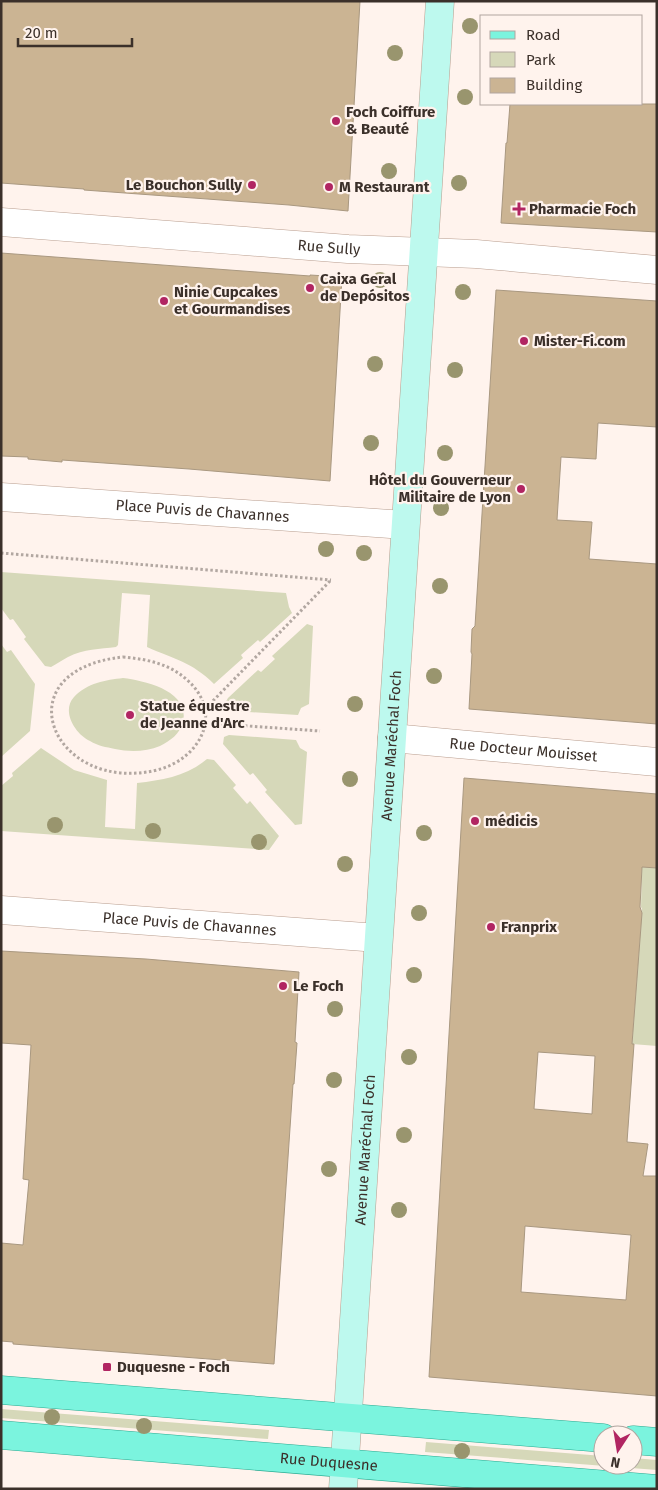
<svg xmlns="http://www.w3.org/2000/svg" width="658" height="1490" viewBox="0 0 658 1490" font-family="'Fira Sans',sans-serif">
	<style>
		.green { fill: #d6d8b9 }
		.building { fill: #cbb493; stroke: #a99880; fill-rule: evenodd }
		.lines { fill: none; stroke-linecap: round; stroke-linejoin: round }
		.street-casing { stroke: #b99e8f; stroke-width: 29 }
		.secondary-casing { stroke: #b99e8f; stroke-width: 29 }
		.primary-casing { stroke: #2baa91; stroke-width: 29 }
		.path { stroke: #b2a7a1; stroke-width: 3; stroke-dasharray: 2.5 2.5; stroke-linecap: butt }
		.street { stroke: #fff; stroke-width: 28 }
		.secondary { stroke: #bdf9ee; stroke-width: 28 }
		.primary { stroke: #7bf4de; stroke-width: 28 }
		.tree { fill: #99956e }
		.poi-dot { fill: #b12562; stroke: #fff3ed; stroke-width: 2 }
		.labels { text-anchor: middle; stroke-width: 4.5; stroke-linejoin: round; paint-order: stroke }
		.poi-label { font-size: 15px; font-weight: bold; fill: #3b302a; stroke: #fff3ed; text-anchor: start }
		.street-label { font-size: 15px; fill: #3b302a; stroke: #fff3ed }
	</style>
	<rect width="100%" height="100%" fill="#fff3ed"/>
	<!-- green -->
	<path class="green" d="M1,572L286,593L289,607L292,613L260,642L258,640L241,655L243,658L214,684C192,662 174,659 147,647L150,595L122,593L118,645L116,647C100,649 84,649 68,657C62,660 57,664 51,667L45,666L24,639L26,637L13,619L10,620L1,608Z
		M307,624L313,626L309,704L301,708L298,715L233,711L228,708L225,703L228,698L258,670L261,672L275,659L272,656Z
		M1,644L7,652L11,650L35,684L30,731L1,757Z
		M123,678C146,681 190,691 183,722C180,734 170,741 160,746C146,752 129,752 115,749C106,747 98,746 90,741C75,734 61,711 74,697C87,683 106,680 123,678Z
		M229,735L296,740L300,748L307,752L302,824L295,825L265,792L267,790L253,773L250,775L223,744L224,737Z
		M41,748L74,770L107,780L105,827L135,829L137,783C163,780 187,776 207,759L214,760L236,785L233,788L247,804L250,801L279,836L269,850L1,831V786L13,776L12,773Z
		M642,867L657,868V1046L632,1044L642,909L641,907Z
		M1,1409L269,1430L268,1439L1,1418Z
		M426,1442L603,1456V1465H633V1458L657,1460V1470L425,1452Z"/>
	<!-- building -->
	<path class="building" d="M1,1H360L348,211L289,205L84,190V189L1,183Z
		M510,104H657V232L501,223L506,143H507Z
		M1,253L310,276V275L342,277L330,481L189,469L62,460V462L28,459V457L1,456Z
		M496,290L657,301V427L598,423L596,459L561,457L557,520L592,522L589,559L657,564V724L469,709L472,654L471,652L472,629L475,626Z
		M464,778L657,794V868L642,867L640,907L642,913L632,1044H634L627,1142L648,1144L643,1176H657V1396L429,1377ZM538,1052L595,1056L592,1114L534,1109ZM525,1226L631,1235L626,1300L521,1292Z
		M1,951L146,959L299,972L295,1042L297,1043L294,1084H293L274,1364L13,1344V1342L1,1341V1243L23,1245L29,1180L23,1179L31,1045L1,1043Z"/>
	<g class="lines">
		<defs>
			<g id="street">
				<path id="s1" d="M1,222L348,249L476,254L657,270"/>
				<path id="s2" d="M1,497L405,525"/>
				<path id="s3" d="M392,738L657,762"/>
				<path id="s4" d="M1,910L378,938"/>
			</g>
			<g id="secondary">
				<path id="s5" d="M343,1489L440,1"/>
			</g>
			<g id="primary">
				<path d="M1,1390L603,1438"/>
				<path id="s6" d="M1,1435L657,1489"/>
				<path d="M633,1440L657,1442"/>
			</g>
		</defs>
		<!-- street casing -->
		<use href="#street" class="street-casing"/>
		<!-- secondary casing -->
		<use href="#secondary" class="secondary-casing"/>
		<!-- primary casing -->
		<use href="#primary" class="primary-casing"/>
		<!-- path -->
		<path class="path" d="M1,553L331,580
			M123,657C145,659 168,663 186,679C225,712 201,759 157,770C52,795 0,670 123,657Z
			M206,708L331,580
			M205,723L320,731"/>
		<!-- street -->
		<use href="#street" class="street"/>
		<!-- secondary -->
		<use href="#secondary" class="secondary"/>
		<!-- primary -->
		<use href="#primary" class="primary"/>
	</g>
	<!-- trees -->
	<g class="tree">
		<circle cx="470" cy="26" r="8"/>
		<circle cx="395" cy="53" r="8"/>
		<circle cx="465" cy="97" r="8"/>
		<circle cx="389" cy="171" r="8"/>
		<circle cx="459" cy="183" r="8"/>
		<circle cx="380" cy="280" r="8"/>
		<circle cx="463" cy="292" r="8"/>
		<circle cx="375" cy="364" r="8"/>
		<circle cx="455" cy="370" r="8"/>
		<circle cx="371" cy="443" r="8"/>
		<circle cx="445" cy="453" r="8"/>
		<circle cx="441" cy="508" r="8"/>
		<circle cx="326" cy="549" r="8"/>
		<circle cx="364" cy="553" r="8"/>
		<circle cx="440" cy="586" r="8"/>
		<circle cx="434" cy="676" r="8"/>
		<circle cx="355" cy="704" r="8"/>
		<circle cx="350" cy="779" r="8"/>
		<circle cx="55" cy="825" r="8"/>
		<circle cx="153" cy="831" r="8"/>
		<circle cx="424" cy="833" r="8"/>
		<circle cx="259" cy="842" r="8"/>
		<circle cx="345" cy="864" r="8"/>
		<circle cx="419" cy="913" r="8"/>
		<circle cx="414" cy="975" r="8"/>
		<circle cx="335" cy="1009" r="8"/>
		<circle cx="409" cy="1057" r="8"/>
		<circle cx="334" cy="1080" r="8"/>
		<circle cx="404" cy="1135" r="8"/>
		<circle cx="329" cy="1169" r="8"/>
		<circle cx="399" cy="1210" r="8"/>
		<circle cx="52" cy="1417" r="8"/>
		<circle cx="144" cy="1426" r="8"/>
		<circle cx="462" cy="1451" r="8"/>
	</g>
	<!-- markers -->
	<g class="poi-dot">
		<circle cx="336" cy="121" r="5"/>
		<circle cx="252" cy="185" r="5"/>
		<circle cx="329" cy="187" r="5"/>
		<path d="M516.5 201.5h5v5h5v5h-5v5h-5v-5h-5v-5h5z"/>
		<circle cx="310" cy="288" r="5"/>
		<circle cx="164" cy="301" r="5"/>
		<circle cx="524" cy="341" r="5"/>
		<circle cx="521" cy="489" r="5"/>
		<circle cx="130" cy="715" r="5"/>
		<circle cx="475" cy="821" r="5"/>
		<circle cx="491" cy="927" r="5"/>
		<circle cx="283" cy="986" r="5"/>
		<rect x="102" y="1362" width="10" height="10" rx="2.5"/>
	</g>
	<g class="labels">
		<!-- poi labels -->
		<g class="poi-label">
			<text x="346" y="117">Foch Coiffure<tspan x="346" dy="17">&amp; Beauté</tspan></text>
			<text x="242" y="190" text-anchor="end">Le Bouchon Sully</text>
			<text x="339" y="192">M Restaurant</text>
			<text x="529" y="214">Pharmacie Foch</text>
			<text x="320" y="284">Caixa Geral<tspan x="320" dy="17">de Depósitos</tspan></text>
			<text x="174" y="297">Ninie Cupcakes<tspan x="174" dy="17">et Gourmandises</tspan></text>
			<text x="534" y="346">Mister-Fi.com</text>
			<text x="511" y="485" text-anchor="end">Hôtel du Gouverneur<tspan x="511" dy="17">Militaire de Lyon</tspan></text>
			<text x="140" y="711">Statue équestre<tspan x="140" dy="17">de Jeanne d'Arc</tspan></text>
			<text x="485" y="826">médicis</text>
			<text x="501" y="932">Franprix</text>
			<text x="293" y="991">Le Foch</text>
			<text x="117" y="1372">Duquesne - Foch</text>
		</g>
		<!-- street labels -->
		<g class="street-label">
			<text dy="5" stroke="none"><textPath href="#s1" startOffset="329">Rue Sully</textPath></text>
			<text dy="5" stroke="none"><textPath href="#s2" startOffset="202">Place Puvis de Chavannes</textPath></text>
			<text dy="5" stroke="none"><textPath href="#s5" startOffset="745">Avenue Maréchal Foch</textPath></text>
			<text dy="5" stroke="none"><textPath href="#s3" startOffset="132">Rue Docteur Mouisset</textPath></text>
			<text dy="5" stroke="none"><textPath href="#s4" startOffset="189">Place Puvis de Chavannes</textPath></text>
			<text dy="5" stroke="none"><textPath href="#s5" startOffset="340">Avenue Maréchal Foch</textPath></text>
			<text dy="5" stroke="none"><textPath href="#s6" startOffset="329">Rue Duquesne</textPath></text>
		</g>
	</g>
	<!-- border -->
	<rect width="658" height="1490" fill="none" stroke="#3b302a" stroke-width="5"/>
	<!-- legend -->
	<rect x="480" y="15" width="162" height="90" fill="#fff3ed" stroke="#b1a59f"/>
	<rect x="490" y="31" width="25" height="8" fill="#7bf4de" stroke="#b1a59f"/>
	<text x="526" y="40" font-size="15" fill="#3b302a">Road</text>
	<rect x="490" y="52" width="25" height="15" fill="#d6d8b9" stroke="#b1a59f"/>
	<text x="526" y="65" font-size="15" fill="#3b302a">Park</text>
	<rect x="490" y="78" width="25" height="15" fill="#cbb493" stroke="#b1a59f"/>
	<text x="526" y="90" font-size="15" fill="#3b302a">Building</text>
	<!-- north arrow -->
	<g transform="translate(618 1450) rotate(192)"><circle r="24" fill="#fff3ed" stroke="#b1a59f"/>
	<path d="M0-4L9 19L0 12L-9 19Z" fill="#b12562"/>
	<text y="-8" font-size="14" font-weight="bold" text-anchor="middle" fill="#3b302a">N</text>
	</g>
	<!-- scale -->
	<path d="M18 38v8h114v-8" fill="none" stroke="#3b302a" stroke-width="2.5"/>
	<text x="25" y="38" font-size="15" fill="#3b302a" stroke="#fff3ed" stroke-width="4" paint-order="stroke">20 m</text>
</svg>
